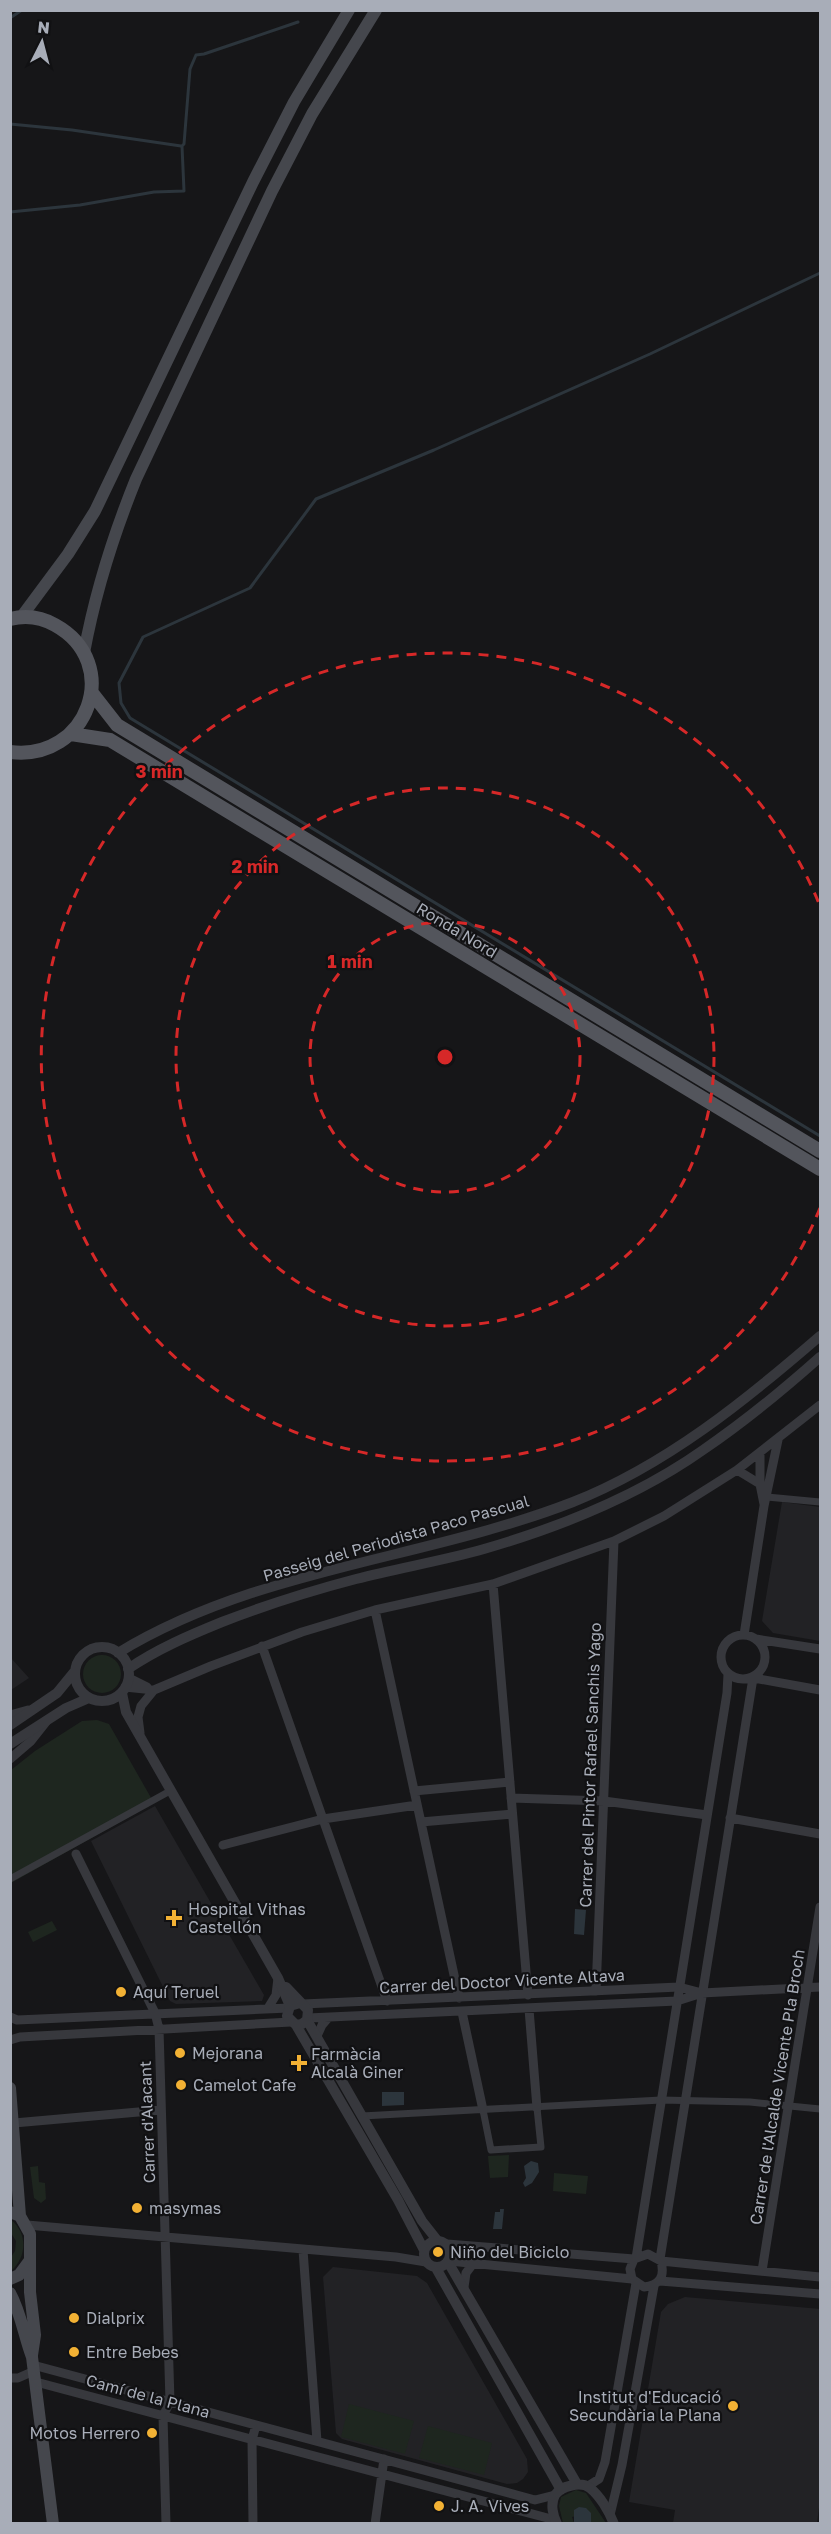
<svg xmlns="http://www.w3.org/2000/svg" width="831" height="2534" viewBox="0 0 831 2534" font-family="'Golos Text',sans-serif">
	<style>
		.built { fill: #222225 }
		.green { fill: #1e261f }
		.water { fill: #2c353c }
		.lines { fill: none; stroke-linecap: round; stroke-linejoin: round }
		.stream { stroke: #2c353c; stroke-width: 3 }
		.pedestrian { stroke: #37383d; stroke-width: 7 }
		.minor { stroke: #37383d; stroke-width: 9 }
		.tertiary { stroke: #37383d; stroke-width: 10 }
		.secondary { stroke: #45474d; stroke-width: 12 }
		.primary { stroke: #53555c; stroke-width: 14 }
		.ring { fill: none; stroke: #d62828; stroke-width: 3; stroke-dasharray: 10 8 }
		.poi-dot { fill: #f2b134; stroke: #111113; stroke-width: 2 }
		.labels { text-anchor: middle; stroke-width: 4.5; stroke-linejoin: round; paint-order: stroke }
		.street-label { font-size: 16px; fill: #a8adb8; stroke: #111113 }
		.poi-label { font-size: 16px; fill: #a8adb8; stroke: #111113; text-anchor: start }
		.centre { fill: #d62828; stroke: #111113; stroke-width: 3 }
		.ring-label { font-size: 18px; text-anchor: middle; font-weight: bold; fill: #d62828; stroke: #111113; stroke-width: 4.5; stroke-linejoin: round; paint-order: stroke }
	</style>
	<rect width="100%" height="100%" fill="#161618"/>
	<!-- built -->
	<path class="built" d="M782,1502L820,1507V1641L773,1633L762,1621Z
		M11,1658L29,1678L11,1690Z
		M155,1806L264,1995L262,2001L176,2004L170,2001L91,1841Z
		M333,2267L417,2276L427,2283L527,2459L528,2472L523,2479L517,2483L507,2484L342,2439L336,2433L323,2277Z
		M685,2297L820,2309V2500L817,2523H673L675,2510L629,2502L661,2312L668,2304Z"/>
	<!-- green -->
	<path class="green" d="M83 1674a19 19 0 1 1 38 0a19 19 0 1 1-38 0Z
		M97,1720L109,1724L154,1803L11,1883V1770L35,1751L82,1721Z
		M52,1921L57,1930L33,1942L28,1932Z
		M509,2155L508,2177L490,2178L488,2156Z
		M38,2166L39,2182L45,2183L46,2199L41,2203L34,2198L30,2167Z
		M554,2173L588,2176L586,2194L553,2191Z
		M11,2220C28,2233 27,2257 11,2271V2257L15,2251L16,2241L11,2233Z
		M349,2404L414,2421L405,2454L341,2437Z
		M428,2426L492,2443L484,2475L419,2458Z
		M576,2490L586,2493L606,2523H591L590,2513L572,2517L574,2523H563L559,2506L561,2497Z"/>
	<!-- water -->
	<path class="water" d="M575,1909L586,1910L584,1935L574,1934Z
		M382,2092H404V2105L382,2106Z
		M531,2161L538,2163L539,2172L532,2183L525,2187L523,2183L526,2178L524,2166Z
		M500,2209H504L502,2229H493L495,2212H500Z
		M579,2507L586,2508L591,2513V2523H574V2510Z"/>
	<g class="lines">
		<!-- stream -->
		<path class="stream" d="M10,18L22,10
			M10,124L72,130L181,146
			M10,212L80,205L154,192L184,191L182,146L184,144L190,69L196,55L204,54L298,22
			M820,273L650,354L434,450L316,499L250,588L143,637L119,683L121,703L130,718L820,1136"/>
		<!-- pedestrian -->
		<path class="pedestrian" d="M767,1497L820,1502
			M10,1879L170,1791
			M483,2110L491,2150L541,2147L537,2108
			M362,2116L661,2100L750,2102L820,2109"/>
		<!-- minor -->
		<path class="minor" d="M737,1470L760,1484L764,1504
			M760,1484V1453
			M493,1584L528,1995
			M375,1610L459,1998
			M721 1657a22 22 0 1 1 44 0a22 22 0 1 1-44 0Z
			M744,1635L764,1506L778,1440
			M756,1639L820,1649
			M262,1646L387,2001
			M129,1678L147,1687
			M754,1678L820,1690
			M125,1687L154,1690
			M10,1715L28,1710
			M140,1733L138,1717L141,1706L154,1690L211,1666L302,1632L375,1610L493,1584L614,1541L664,1516L737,1470L820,1405
			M10,1759L31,1741L46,1722
			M414,1791L510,1782
			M511,1798L604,1801L707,1815
			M730,1818L820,1834
			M421,1822L512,1814
			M223,1845L323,1819L417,1805
			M76,1854L155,2013L159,2029L170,2402L163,2416L166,2524
			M596,1991L614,1541
			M303,2004L679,1987L702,1993
			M268,2008L276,1995L278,1978
			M529,2009L537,2108
			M462,2012L483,2110
			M10,2017L17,2020L289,2008
			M308,2018L677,2001L702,1993L820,1987
			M317,2036L322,2025L328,2018
			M10,2040L20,2037L291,2022
			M14,2123L161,2110
			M27,2225L396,2257L426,2262
			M447,2244L634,2259
			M303,2250L317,2441
			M636,2258L727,1693L728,1674
			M660,2259L753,1678
			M449,2261L632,2279
			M661,2261C665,2277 660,2285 644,2287L632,2279L630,2269L634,2259L648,2254L661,2261L820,2277
			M762,2271L820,1907
			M660,2281L820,2294
			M464,2287L466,2273L472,2265
			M33,2365L535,2500L555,2495
			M10,2378H18L34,2371
			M36,2382L555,2520
			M588,2486L599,2479L605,2462L636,2283
			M610,2515L622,2465L654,2286
			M253,2524L252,2440L256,2425
			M375,2524L384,2459"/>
		<!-- tertiary -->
		<path class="tertiary" d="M75 1674a27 27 0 1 1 54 0a27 27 0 1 1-54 0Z
			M118,1653C257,1568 424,1560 573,1502C666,1465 745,1401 820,1336
			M128,1669C157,1649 190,1635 222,1622C266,1605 310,1591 356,1579C398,1568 442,1561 484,1549C560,1527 638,1496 703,1450C744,1422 783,1390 820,1357
			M122,1693L126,1712L278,1978L290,2006
			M10,1725L57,1693L75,1671
			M10,1744L66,1708L89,1698
			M286,1987L308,2010L307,2020L302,2024L296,2025L287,2016L290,2006L300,2003
			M307,2020L422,2221L437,2240
			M296,2025L398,2200L424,2250
			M424 2254a13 13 0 1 1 26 0a13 13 0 1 1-26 0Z
			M448,2262L577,2484
			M436,2268L561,2490
			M557,2524C553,2516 550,2504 555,2495C561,2486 581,2481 590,2488C600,2496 609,2511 614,2524"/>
		<!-- secondary -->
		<path class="secondary" d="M22,616L68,554L95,511L253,182L294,102L349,10
			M84,653C95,593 113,536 136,479L272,191L312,114L376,10
			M10,2088L20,2216
			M10,2212L20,2216L30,2234V2292L35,2335L32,2355
			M10,2279L19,2275L30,2260
			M10,2293C21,2313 24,2336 32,2357L53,2524"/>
		<!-- primary -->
		<path class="primary" d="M10,619C26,615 41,617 55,625C124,663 88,762 10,752
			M92,693L117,725L820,1151
			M71,734L110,740L820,1169"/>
	</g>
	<!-- distance rings -->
	<g class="ring">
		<circle cx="445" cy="1057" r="135"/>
		<circle cx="445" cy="1057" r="269"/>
		<path d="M820 1208A404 404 0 1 1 820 906"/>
	</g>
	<!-- markers -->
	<g class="poi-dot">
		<path d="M171 1909h6v6h6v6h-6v6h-6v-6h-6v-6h6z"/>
		<circle cx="121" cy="1992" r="6"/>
		<circle cx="180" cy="2053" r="6"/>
		<path d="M296 2054h6v6h6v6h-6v6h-6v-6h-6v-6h6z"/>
		<circle cx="181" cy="2085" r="6"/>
		<circle cx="137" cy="2208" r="6"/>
		<circle cx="438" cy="2252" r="6"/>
		<circle cx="74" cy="2318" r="6"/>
		<circle cx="74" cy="2352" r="6"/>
		<circle cx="733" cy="2406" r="6"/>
		<circle cx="152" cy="2433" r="6"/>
		<circle cx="439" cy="2506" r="6"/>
	</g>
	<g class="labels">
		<!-- street labels -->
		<g class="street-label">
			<text transform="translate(457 930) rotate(31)" y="6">Ronda Nord</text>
			<text transform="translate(396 1538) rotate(-16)" y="6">Passeig del Periodista Paco Pascual</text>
			<text transform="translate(590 1765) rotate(-88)" y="6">Carrer del Pintor Rafael Sanchis Yago</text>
			<text transform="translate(502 1981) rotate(-3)" y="6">Carrer del Doctor Vicente Altava</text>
			<text transform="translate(777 2087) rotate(-81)" y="6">Carrer de l'Alcalde Vicente Pla Broch</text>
			<text transform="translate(147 2122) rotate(-92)" y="6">Carrer d'Alacant</text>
			<text transform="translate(148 2396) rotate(15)" y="6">Camí de la Plana</text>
		</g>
		<!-- poi labels -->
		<g class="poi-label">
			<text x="188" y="1915">Hospital Vithas<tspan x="188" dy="18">Castellón</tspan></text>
			<text x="133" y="1998">Aquí Teruel</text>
			<text x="192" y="2059">Mejorana</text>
			<text x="311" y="2060">Farmàcia<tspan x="311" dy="18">Alcalà Giner</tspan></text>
			<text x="193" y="2091">Camelot Cafe</text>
			<text x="149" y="2214">masymas</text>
			<text x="450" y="2258">Niño del Biciclo</text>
			<text x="86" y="2324">Dialprix</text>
			<text x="86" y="2358">Entre Bebes</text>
			<text x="721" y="2403" text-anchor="end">Institut d'Educació<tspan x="721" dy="18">Secundària la Plana</tspan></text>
			<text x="140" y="2439" text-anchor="end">Motos Herrero</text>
			<text x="451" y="2512">J. A. Vives</text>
		</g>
	</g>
	<circle cx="445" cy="1057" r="9" class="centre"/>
	<g class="ring-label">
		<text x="159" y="778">3 min</text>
		<text x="255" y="873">2 min</text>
		<text x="350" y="968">1 min</text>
	</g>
	<!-- border -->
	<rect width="831" height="2534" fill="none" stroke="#a8adb8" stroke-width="24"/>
	<!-- north arrow -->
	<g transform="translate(42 42) rotate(6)" stroke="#111113" stroke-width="4.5" paint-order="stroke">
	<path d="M0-4.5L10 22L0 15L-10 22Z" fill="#a8adb8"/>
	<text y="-9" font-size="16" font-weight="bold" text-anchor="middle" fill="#a8adb8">N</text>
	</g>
</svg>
